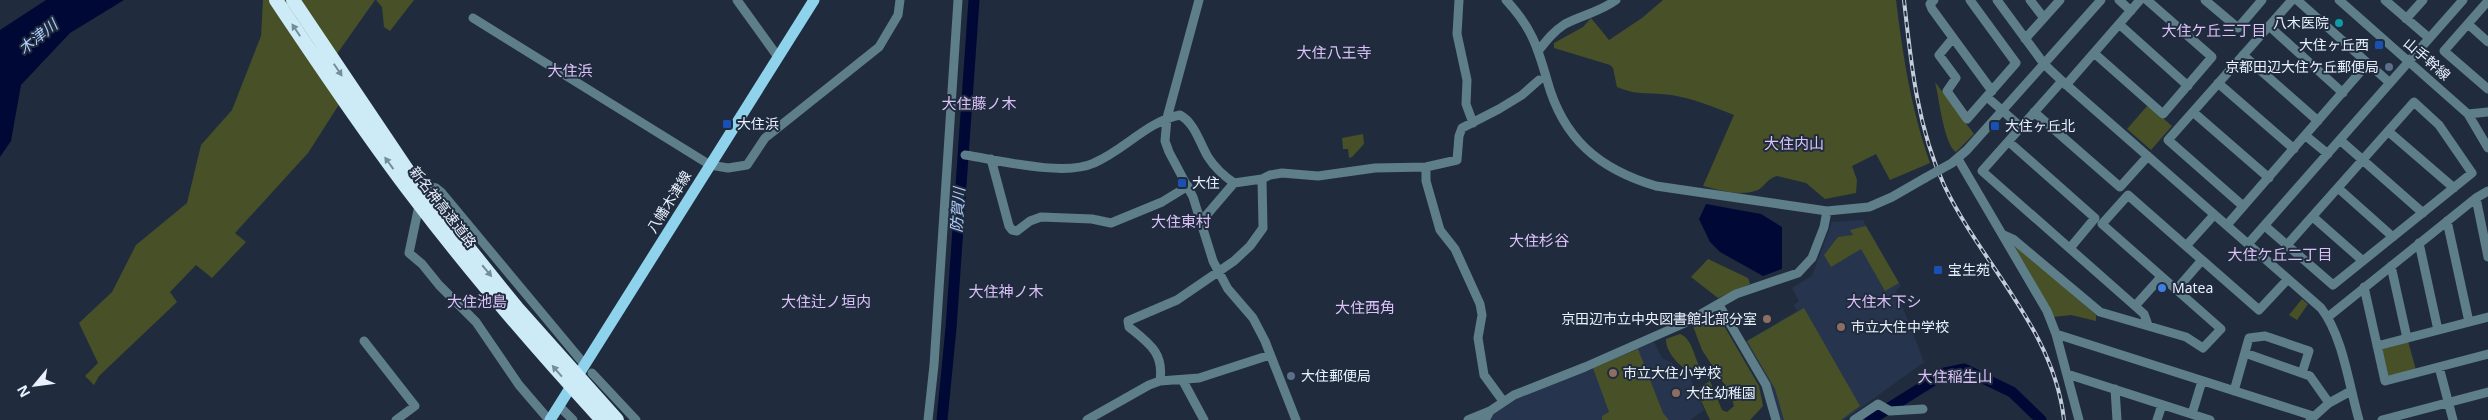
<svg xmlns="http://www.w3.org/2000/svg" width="2488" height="420" viewBox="0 0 2488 420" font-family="'Noto Sans','Noto Sans JP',sans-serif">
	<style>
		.built { fill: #26354d }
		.green { fill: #475026 }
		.water { fill: #000935 }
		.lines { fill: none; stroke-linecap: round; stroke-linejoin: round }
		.river { stroke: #000935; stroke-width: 11 }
		.minor { stroke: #5e7e8a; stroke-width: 9 }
		.major { stroke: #8ed2eb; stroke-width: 11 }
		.rail-casing { stroke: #c4cdda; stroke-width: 4 }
		.rail { stroke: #202c3e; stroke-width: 2; stroke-dasharray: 5.5; stroke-linecap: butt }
		.minor-bridge { stroke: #5e7e8a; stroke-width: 9 }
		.highway-bridge { stroke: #ccebf7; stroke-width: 14 }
		.oneway { fill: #768c9a }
		.culture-dot { fill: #0f9aa8; stroke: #202c3e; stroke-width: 2 }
		.transit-dot { fill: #1a4fb4; stroke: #202c3e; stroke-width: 2 }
		.service-dot { fill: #5c6f8a; stroke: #202c3e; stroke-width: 2 }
		.shop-dot { fill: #3f7fe0; stroke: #202c3e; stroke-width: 2 }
		.education-dot { fill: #8d6e63; stroke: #202c3e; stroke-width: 2 }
		.labels { text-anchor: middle; stroke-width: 4; stroke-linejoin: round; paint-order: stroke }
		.poi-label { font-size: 14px; fill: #e9f1fd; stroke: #202c3e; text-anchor: start }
		.street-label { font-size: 14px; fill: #e9f1fd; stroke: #202c3e }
		.neighbourhood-label { font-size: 15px; fill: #dcc2f9; stroke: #202c3e }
		.water-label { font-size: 15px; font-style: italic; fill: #b1cefc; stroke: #202c3e }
	</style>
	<rect width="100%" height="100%" fill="#202c3e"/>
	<!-- built -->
	<path class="built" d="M1863,220L1901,286L1896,290L1924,362L1844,420H1780L1745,342L1797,311L1794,305L1799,301L1792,288L1812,276L1832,222Z
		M1654,342L1662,358L1672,363L1678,372L1689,376L1704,410L1690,420H1487L1490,414L1515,397Z"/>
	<!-- green -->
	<path class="green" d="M263,0H375L322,75L347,92L308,153L235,233L246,242L212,278L196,265L170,292L177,302L99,376L94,385L85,376L98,363L79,323L112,292L136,245L187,203L201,145L232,110L261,36Z
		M376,0H414L390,31L384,27L382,7Z
		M1663,0H1896C1903,57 1911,108 1930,163L1890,180L1876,154L1852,166L1857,180L1856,193L1825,199L1806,183L1777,176C1768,178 1765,186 1758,190C1741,197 1719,190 1703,186L1734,115C1714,107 1692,98 1671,95C1650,92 1638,96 1617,87L1613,68L1610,65L1554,48V43L1583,27L1591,18L1609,40L1642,18Z
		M1935,82L1974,134L1956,152C1944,145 1939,97 1935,82Z
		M2148,105L2172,126L2151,150L2127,129Z
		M1363,134L1364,144L1352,157L1349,158L1348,149H1343L1342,138Z
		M1866,226L1899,283L1885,291L1861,249L1831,267L1824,255L1838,237L1853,235L1850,230Z
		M2017,245L2096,315V321L2071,315L2053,317L2014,247Z
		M1708,259L1748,278L1750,284L1718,298L1691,277Z
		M2302,299L2308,304L2297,320L2289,315Z
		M1804,308L1860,406L1841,420H1784L1775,389L1747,341Z
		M1716,312L1759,386L1763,406L1750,420H1710L1696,390L1710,381L1722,410L1727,412L1734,406L1730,393L1702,350L1693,326Z
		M1680,334C1692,338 1694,357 1700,367L1694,372C1682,371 1665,352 1666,339Z
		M2408,341L2416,370L2390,376L2387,375L2382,348Z
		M1638,349L1663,413L1669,420H1602V416L1609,412L1593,368Z"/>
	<!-- water -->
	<path class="water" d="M46,0H124L70,33L21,85L11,141L0,157V30Z
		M1706,204L1761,214L1782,227V269L1763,276L1720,252L1710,242L1699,219Z"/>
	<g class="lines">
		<!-- river -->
		<path class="river" d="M942,420L951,328L974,0
			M1870,420L1945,373L1964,369L2012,392L2041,420"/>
		<!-- minor -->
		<path class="minor" d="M737,0L778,57
			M1199,0L1167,118L1165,141L1169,152L1193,197L1213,261L1228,289L1253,318L1265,341L1296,420
			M1459,0L1457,34L1467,80L1466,104L1473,123
			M1506,0C1531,27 1537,45 1547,80C1563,139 1599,169 1656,186L1827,211L1869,207L1892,197L1925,178
			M1934,0L1930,4L1932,9L1992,91
			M1997,0L2044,64L2062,81L2321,308C2343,336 2349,386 2359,420
			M2030,0L2044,18
			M2119,0L2131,11
			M2205,0L2238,28L2262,0
			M2297,0L2390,83
			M2339,0L2468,114L2488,148
			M2385,0L2429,38
			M2488,1L2444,51L2488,89
			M473,18L710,165L728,168L747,165L765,138L879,47L898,15L900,0
			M2406,19L2423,0
			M2119,24L2188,86
			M2468,24L2488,42
			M2269,26L2343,93
			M1953,38L1939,55L1956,78L1947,91L1967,119L2016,63L1970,0
			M2025,39L2060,0
			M1539,50C1547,40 1554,31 1565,24C1582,15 1600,12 1616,0
			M2094,53L2163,114L2212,57L2147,0
			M2243,55L2318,121
			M2062,81L1982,171L2135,306L2144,314L2148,325
			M2218,83L2294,149
			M2066,85L2140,0
			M1987,97L2021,127
			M2034,112L2120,187L2148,156
			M2193,112L2269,178
			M2468,114L2488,112
			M2389,132L2454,188
			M2306,136L2328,154
			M2340,140L2423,213
			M2009,142L2095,218L2070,248
			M965,155C998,160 1064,177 1094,163C1125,150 1146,122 1180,115C1195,123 1200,144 1208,157C1215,168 1224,176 1234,183L1262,179L1270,175L1282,173L1318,176L1375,168L1426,167L1457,160L1459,136L1462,128L1499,109L1522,95L1539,80
			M991,159L1009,226L1012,230L1017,231L1030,221L1041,217L1092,219L1111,223L1162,202L1188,186
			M1958,159L2047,311L2056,334L2079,420
			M1953,162L1967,150L2101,0
			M1426,167V181L1440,230L1455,249L1480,304L1482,315L1478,338L1484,375L1503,401
			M2338,188L2393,237
			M2476,198L2488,257
			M2243,206L2168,140L2292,0
			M2313,217L2363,261
			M1199,220L1204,218L1234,183
			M2447,221L2469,322
			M2227,225L2368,63
			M2265,226C2287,245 2310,265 2333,285L2472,173L2439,125L2414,102L2287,245
			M2004,235L2013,239L2100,312L2186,337L2203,348L2221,329L2102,224L2128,195L2186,246
			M2419,243L2438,330
			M2248,244L2463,0
			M2202,260L2259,310L2288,279
			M2391,266L2407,338
			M2364,287L2385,381L2488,354
			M2176,290L2202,260L2186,246L2214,215
			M1719,305L1766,385L1776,420
			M2135,306L2161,277
			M2328,317L2476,198L2488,191
			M2056,334L2313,416
			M364,341L415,406L396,420
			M2377,346L2488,317
			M2245,353L2310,376L2329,403
			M2439,367L2453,420
			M592,373L636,420
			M2067,374L2210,420
			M1160,381C1164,353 1150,344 1129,327L1128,321L1177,300L1234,261L1250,246L1263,228L1262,179
			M1183,381L1204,420
			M2115,389L2117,420
			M2234,391L2249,338L2265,336L2309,351L2302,373
			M559,406L573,420
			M2192,414L2202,381
			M549,420L519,385L476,322L439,285L422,264L409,253L421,196L431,187L436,188L441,192L585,365
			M928,420L934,365L958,0
			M1087,420L1149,385L1160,381L1199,378L1270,355
			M1468,420L1490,411
			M1485,420L1490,411L1514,395L1585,367L1687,322L1736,294L1798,273L1812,258L1824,227L1827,211
			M1854,420L1878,404L1890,411L1923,409
			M2157,420L2162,405
			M2310,420L2329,403L2351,391
			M2382,420L2488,392"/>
		<!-- major -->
		<path class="major" d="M550,420L814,0"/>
		<defs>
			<path id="rail" d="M1904,0C1911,63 1917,126 1944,185C1982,265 2054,329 2064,420"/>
		</defs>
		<!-- rail casing -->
		<use href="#rail" class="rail-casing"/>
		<!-- rail -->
		<use href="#rail" class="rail"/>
		<!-- minor-bridge -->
		<path class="minor-bridge" d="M1925,178L1952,163"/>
		<!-- highway-bridge -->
		<path class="highway-bridge" d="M276,0C320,66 365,133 413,196C472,274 536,348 602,420
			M293,0L414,180L517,308L617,420"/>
	</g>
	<!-- one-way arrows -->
	<defs><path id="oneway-solid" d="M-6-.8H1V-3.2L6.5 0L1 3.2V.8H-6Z" transform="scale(1.25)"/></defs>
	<g class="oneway">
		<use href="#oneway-solid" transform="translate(296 30) rotate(-124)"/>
		<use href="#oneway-solid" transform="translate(338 70) rotate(56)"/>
		<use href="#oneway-solid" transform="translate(389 163) rotate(-126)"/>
		<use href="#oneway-solid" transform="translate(487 271) rotate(50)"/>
		<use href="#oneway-solid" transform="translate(557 371) rotate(-131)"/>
	</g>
	<!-- markers -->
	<circle class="culture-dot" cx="2339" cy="23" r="5"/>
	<g class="transit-dot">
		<rect x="2374" y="40" width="10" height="10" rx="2.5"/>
		<rect x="722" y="119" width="10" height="10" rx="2.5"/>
		<rect x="1990" y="121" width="10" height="10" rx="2.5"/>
		<rect x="1177" y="178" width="10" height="10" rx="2.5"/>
		<rect x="1933" y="265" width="10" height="10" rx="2.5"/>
	</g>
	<g class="service-dot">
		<circle cx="2389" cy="67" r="5"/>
		<circle cx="1291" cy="376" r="5"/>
	</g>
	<circle class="shop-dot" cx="2162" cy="288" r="5"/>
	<g class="education-dot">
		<circle cx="1767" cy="319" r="5"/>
		<circle cx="1841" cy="327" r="5"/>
		<circle cx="1613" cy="373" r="5"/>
		<circle cx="1676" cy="393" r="5"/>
	</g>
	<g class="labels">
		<!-- poi labels -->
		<g class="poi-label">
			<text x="2329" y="28" text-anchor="end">八木医院</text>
			<text x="2369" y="50" text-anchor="end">大住ヶ丘西</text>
			<text x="2379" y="72" text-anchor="end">京都田辺大住ケ丘郵便局</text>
			<text x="737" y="129">大住浜</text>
			<text x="2005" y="131">大住ヶ丘北</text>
			<text x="1192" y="188">大住</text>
			<text x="1948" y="275">宝生苑</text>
			<text x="2172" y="293">Matea</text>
			<text x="1757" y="324" text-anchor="end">京田辺市立中央図書館北部分室</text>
			<text x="1851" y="332">市立大住中学校</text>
			<text x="1623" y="378">市立大住小学校</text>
			<text x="1301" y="381">大住郵便局</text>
			<text x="1686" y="398">大住幼稚園</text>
		</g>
		<!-- street labels -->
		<g class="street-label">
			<text transform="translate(2427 59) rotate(41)" y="5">山手幹線</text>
			<text transform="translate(669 202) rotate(-58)" y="5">八幡木津線</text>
			<text transform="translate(443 207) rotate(52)" y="5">新名神高速道路</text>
		</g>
		<!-- neighbourhood labels -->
		<g class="neighbourhood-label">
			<text x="2214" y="36">大住ケ丘三丁目</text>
			<text x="1334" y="58">大住八王寺</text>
			<text x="570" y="76">大住浜</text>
			<text x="979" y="109">大住藤ノ木</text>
			<text x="1794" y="149">大住内山</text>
			<text x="1181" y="227">大住東村</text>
			<text x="1539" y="246">大住杉谷</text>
			<text x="2280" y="260">大住ケ丘二丁目</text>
			<text x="1006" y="297">大住神ノ木</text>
			<text x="477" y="307">大住池島</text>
			<text x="826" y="307">大住辻ノ垣内</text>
			<text x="1884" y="307">大住木下シ</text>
			<text x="1365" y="313">大住西角</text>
			<text x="1955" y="382">大住稲生山</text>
		</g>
		<!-- water labels -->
		<g class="water-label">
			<text transform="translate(38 37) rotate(-39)" y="5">木津川</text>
			<text transform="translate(958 210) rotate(-86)" y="5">防賀川</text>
		</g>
	</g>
	<!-- north arrow -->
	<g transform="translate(35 385) rotate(241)" stroke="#202c3e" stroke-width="4" paint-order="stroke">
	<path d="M0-4L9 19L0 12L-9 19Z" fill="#e9f1fd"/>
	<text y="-8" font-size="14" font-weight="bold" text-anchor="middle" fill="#e9f1fd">N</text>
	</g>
</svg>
